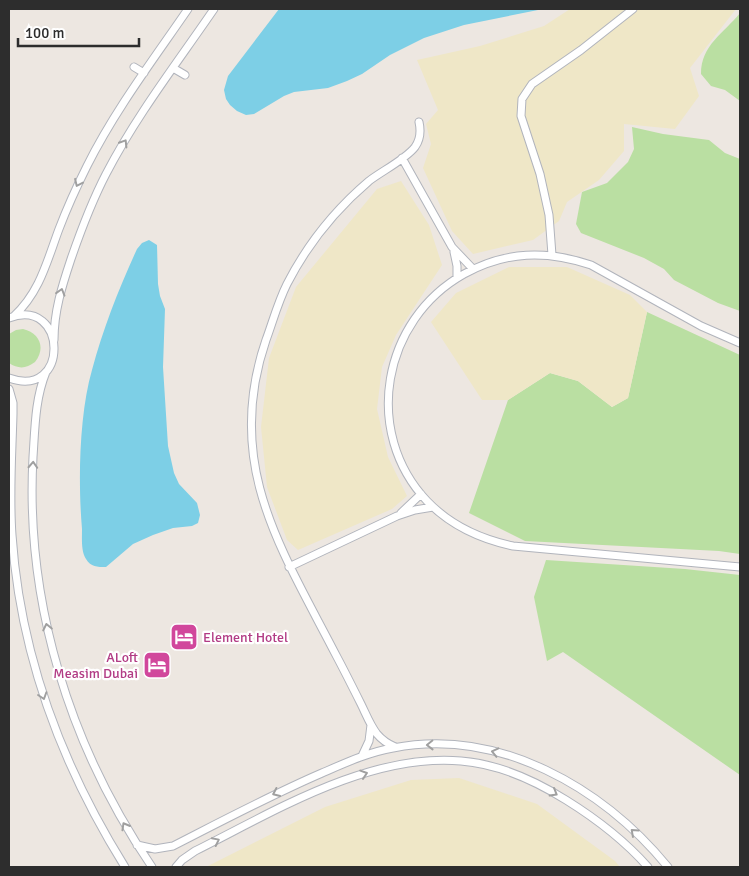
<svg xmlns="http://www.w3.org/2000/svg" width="749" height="876" viewBox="0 0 749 876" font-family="Signika,sans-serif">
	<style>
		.green { fill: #badfa2 }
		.sand { fill: #efe7c7 }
		.water { fill: #7dcfe6 }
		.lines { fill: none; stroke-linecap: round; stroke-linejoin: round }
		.minor-casing { stroke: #b1b4bc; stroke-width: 9 }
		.minor { stroke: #fff; stroke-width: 7 }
		.oneway { stroke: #a0a0a0 }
		.labels { text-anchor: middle; stroke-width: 4.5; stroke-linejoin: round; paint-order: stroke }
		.hotel-label { font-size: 14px; fill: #b23c85; stroke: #fff; text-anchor: start }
	</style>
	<rect width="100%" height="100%" fill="#ede7e1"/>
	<!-- green -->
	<path class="green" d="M740,13V101L725,90L711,86L701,74C701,45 724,33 740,13Z
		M632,127L663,134L709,140L725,153L740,159V311L718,303L674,280L664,269L644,258L581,233L576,224L582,192L607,183L628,162L634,149Z
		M647,312L740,355V554L719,551L525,541L469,513L508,400L550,373L578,381L612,407L628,398Z
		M23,329C40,333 46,348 35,362C26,369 18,369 9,363V334L16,330Z
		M546,560L685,569L740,575V775L563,652L547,661L534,597Z"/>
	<!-- sand -->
	<path class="sand" d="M570,9H736L690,68L699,96L675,129L624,124V151L599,180L567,202L559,221L533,240L473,254L452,231L423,168L431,144L426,124L438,110L417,60L480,46L544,26Z
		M401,181L429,225L442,265L396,335L382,367L377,409L388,457L407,496L392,509L298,550L287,540L267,487L261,427L269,358L296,287L377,189Z
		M509,267H567L630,295L647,312L628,398L612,407L578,381L550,373L508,400H482L431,322L456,293Z
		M459,778L537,804L615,861L620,867H206L325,807L411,780Z"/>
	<!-- water -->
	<path class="water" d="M279,9H543L464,25L424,38L390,55L362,74L347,81L328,88L294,92L284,96L254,114L246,115L237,111L230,105L226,99L224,90L228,76Z
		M149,240L157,245L158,284L160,296L165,309L163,367L168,446L174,473L179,484L197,503L200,515L198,523L192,526L173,528L153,535L133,544L106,567C97,567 91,567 86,559C81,551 82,539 82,529C78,483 79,415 92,370C103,329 119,288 137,249L142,243Z"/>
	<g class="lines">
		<defs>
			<path id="minor" d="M134,67L144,73
				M173,68L185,75
				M402,158L452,247L473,269
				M454,252L457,266V278
				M552,255L549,215L540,174L521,116L522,99L532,84L581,50L633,9
				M14,316C40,292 47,261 59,229C67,208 77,186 87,166C115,110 153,60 188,9
				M9,318C68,296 70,400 9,378
				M54,340C54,311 62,286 71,259C81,230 92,201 106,174C136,116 177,63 214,9
				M740,343L701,326L591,265C546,250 506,251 464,274C382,320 362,432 427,501C451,526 480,539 513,546L740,567
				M46,372C35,399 35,428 33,457C25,603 70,747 152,867
				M9,389L13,403V414C12,454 9,494 12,535C20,654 62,766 125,867
				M401,513L421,494
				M289,567L397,516L415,510L433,507
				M395,747C388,744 382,740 377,734C370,725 366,714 361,704C353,688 345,672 337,657C282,550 223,465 266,340C273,321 278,302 287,284C307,245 336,209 369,181C382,171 406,159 415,147C420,140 421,131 419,122
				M362,756L369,741L371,725
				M137,845L155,849L173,846C222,821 271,795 322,773C345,763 369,752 393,748C499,727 603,788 668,867
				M176,867L182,860L195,851C275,811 369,753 461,761C499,764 534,780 566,800C595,818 625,841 648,867"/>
		</defs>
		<!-- minor casing -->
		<use href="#minor" class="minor-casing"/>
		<!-- minor -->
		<use href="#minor" class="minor"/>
	</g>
	<!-- one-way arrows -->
	<defs><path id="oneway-chevron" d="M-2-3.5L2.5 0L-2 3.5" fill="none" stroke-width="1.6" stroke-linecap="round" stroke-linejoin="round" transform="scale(1.25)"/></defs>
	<g class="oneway">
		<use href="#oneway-chevron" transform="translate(124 143) rotate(-58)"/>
		<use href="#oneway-chevron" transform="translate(78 183) rotate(115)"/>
		<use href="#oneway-chevron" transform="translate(61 292) rotate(-73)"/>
		<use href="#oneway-chevron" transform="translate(33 465) rotate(-87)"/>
		<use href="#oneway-chevron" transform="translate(47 627) rotate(-102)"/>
		<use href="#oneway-chevron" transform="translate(43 696) rotate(72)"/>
		<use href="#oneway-chevron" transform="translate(430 745) rotate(179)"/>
		<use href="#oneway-chevron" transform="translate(495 752) rotate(-167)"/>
		<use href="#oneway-chevron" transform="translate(364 774) rotate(-18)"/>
		<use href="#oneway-chevron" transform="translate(276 793) rotate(155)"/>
		<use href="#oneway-chevron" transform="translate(554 793) rotate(30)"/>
		<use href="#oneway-chevron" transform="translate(125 826) rotate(-120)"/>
		<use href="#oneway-chevron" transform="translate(634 832) rotate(-138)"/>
		<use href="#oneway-chevron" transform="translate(216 841) rotate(-26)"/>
	</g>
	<!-- icons -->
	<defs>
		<symbol id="hotel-square" viewBox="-11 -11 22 22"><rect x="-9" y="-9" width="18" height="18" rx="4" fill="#d1479c" stroke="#fff"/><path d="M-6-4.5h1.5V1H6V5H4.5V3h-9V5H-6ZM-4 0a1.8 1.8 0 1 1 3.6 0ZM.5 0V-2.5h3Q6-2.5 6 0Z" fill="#fff"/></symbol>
	</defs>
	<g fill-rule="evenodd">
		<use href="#hotel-square" x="168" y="621" width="32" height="32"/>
		<use href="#hotel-square" x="141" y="649" width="32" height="32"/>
	</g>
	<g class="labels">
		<!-- hotel labels -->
		<g class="hotel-label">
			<text x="203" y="642">Element Hotel</text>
			<text x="138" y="662" text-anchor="end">ALoft<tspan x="138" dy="16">Measim Dubai</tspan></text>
		</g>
	</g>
	<!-- border -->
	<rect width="749" height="876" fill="none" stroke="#2d2d2d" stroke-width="20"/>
	<!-- scale -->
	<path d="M18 38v8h121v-8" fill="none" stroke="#2d2d2d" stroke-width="2.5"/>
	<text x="25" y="38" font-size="15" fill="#2d2d2d" stroke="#ffffff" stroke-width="4" paint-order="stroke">100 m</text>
</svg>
